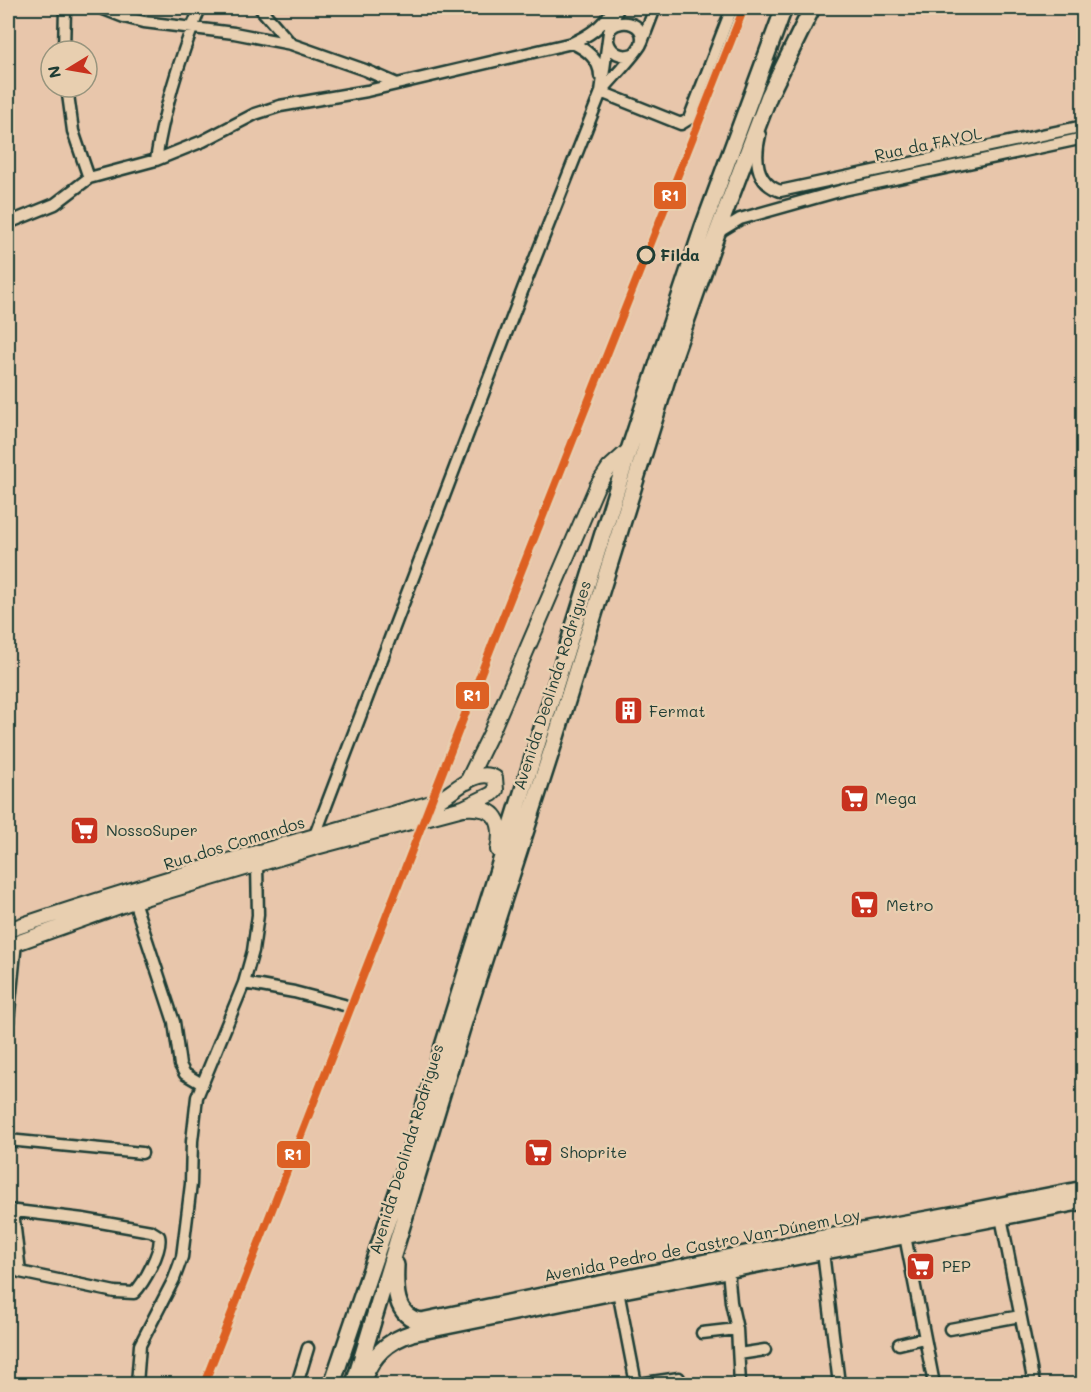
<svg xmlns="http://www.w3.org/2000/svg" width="1091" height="1392" viewBox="0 0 1091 1392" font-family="Mali,sans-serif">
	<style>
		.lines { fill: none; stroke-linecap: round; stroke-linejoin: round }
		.minor-casing { stroke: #1f3d34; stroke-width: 15 }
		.major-casing { stroke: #1f3d34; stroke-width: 18 }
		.highway-casing { stroke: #1f3d34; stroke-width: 20 }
		.minor { stroke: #e8cfb0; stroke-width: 10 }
		.major { stroke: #e8cfb0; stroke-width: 14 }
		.highway { stroke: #e8cfb0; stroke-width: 15 }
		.rail-casing { stroke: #1f3d34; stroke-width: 4.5 }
		.rail { stroke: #e8cfb0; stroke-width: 2; stroke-dasharray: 7; stroke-linecap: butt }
		.rail-1-casing { stroke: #e8cfb0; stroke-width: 12 }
		.rail-1 { stroke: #dd6124; stroke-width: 8 }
		.stop-dot { fill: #e8cfb0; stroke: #1f3d34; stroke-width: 3 }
		.labels { text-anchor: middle; stroke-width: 5; stroke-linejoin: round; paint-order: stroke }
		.street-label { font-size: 16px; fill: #1f3d34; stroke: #e8cfb0 }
		.stop-label { font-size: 16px; font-weight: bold; fill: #1f3d34; stroke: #e8cfb0; text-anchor: start }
		.poi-label { font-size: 16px; fill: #1f3d34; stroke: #e8cfb0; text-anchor: start }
		.line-badge { stroke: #e8cfb0; stroke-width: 2 }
		.badge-label { font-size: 16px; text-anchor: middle; font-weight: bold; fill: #fff }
	</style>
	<rect width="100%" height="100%" fill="#e8c6ab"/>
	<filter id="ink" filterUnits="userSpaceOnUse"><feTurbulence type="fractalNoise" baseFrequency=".0167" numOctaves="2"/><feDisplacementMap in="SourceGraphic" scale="12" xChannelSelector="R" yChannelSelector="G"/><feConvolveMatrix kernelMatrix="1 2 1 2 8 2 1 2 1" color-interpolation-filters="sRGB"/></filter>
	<g filter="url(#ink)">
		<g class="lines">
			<defs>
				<path id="minor" d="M101,8L124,17L144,22L234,33L291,44L365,70L395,83
					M260,8L291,44
					M608,41C611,53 621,58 633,54
					M642,42L655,8
					M572,43C586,49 600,60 600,76
					M64,51L65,8
					M67,87L73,131L89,178
					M601,92L681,124L689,119L732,8
					M601,92C608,83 638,52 641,44C647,24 623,17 611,28
					M760,135C755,156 754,182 780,191L1084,126
					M156,160C164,108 180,57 200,8
					M8,223L55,204L89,178L156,160L203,141L255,114L280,106L367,91L572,43C590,35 601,27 612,11
					M717,233L740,219L843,190L1084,138
					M315,835L523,289L601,92L609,32L618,8
					M134,901L174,1022L180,1065L185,1074L202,1084
					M244,983L294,992L344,1005
					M8,1022L16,942
					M8,1140L142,1153
					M8,1210L83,1219L151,1231L159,1236C163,1249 144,1283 134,1293L115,1292L20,1272L13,1211
					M1001,1217L1034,1384
					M905,1236L934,1384
					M823,1252L839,1384
					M728,1270L731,1302L737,1329L740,1384
					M618,1291L636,1384
					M950,1329L1020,1316
					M702,1333L737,1329
					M899,1344L924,1338
					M739,1354L765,1350
					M137,1384L140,1345L174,1279L182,1257L191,1184L192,1141L197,1097L244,983L253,951L258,915L257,865
					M297,1384L308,1348
					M638,1384L679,1378"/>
				<path id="major" d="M467,782L491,733L597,486L609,468L629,450
					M465,808C497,806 504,822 498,850
					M8,930C143,884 280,846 417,807C425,805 432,803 439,800C454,792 477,767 495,778L496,790L492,794L463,808L316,847L134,901L8,946"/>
				<path id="highway" d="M396,1265C395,1286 394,1317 421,1321L818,1239L956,1214L1084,1189
					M363,1379C373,1355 387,1341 412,1333L618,1291L1084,1201
					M332,1384L399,1187L629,450L703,227L784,8
					M354,1384L462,1028L555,740L675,353L717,233L769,96L812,8"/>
			</defs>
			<!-- minor casing -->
			<use href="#minor" class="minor-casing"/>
			<!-- major casing -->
			<use href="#major" class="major-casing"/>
			<!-- highway casing -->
			<use href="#highway" class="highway-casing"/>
			<!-- minor -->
			<use href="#minor" class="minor"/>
			<!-- major -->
			<use href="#major" class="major"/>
			<!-- highway -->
			<use href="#highway" class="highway"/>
			<defs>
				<path id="rail" d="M204,1384L499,627L744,8"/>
			</defs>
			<!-- rail casing -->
			<use href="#rail" class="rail-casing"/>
			<!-- rail -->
			<use href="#rail" class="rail"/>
			<defs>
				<path id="rail-1" d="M204,1384L499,627L744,8"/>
			</defs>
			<!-- rail-1 casing -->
			<use href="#rail-1" class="rail-1-casing"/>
			<!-- rail-1 -->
			<use href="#rail-1" class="rail-1"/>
		</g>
	</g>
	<!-- icons -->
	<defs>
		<symbol id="building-square" viewBox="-11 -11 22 22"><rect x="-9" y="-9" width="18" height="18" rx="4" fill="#c8321e" stroke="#e8cfb0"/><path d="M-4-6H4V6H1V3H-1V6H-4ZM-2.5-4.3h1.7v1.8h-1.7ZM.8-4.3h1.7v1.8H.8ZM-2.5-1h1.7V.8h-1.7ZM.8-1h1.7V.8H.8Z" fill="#fff"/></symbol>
		<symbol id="supermarket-square" viewBox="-11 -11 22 22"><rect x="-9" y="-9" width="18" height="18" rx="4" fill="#c8321e" stroke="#e8cfb0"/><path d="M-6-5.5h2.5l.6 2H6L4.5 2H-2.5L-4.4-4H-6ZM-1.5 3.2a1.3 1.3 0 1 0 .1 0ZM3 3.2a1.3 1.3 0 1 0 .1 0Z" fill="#fff"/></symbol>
	</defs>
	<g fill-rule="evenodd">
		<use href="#building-square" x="612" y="694" width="33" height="33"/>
		<use href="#supermarket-square" x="838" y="782" width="33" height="33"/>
		<use href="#supermarket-square" x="68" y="814" width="33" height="33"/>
		<use href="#supermarket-square" x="848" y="888" width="33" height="33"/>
		<use href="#supermarket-square" x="522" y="1136" width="33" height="33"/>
		<use href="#supermarket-square" x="904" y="1250" width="33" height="33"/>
	</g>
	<!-- markers -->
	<circle class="stop-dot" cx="646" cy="255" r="8"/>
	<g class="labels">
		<!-- street labels -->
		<g class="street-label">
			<text transform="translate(928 144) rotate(-12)" y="6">Rua da FAYOL</text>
			<text transform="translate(552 685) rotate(-72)" y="6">Avenida Deolinda Rodrigues</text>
			<text transform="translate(234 843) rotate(-17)" y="6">Rua dos Comandos</text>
			<text transform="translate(406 1149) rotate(-73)" y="6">Avenida Deolinda Rodrigues</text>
			<text transform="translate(702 1245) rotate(-11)" y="6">Avenida Pedro de Castro Van-Dúnem Loy</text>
		</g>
		<!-- stop labels -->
		<g class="stop-label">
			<text x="660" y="261">Filda</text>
		</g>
		<!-- poi labels -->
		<g class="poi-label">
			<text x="649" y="717">Fermat</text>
			<text x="875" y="804">Mega</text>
			<text x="106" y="836">NossoSuper</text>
			<text x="886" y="911">Metro</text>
			<text x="560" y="1158">Shoprite</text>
			<text x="942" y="1272">PEP</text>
		</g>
	</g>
	<g class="line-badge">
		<rect x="653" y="181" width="34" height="29" rx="6" fill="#dd6124"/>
		<rect x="455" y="681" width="35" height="29" rx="6" fill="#dd6124"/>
		<rect x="276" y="1140" width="35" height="29" rx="6" fill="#dd6124"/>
	</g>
	<g class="badge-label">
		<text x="670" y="201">R1</text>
		<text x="472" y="701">R1</text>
		<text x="293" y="1160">R1</text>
	</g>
	<!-- margin -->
	<rect width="1091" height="1392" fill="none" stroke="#e8cfb0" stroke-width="30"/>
	<rect x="15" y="15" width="1061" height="1362" fill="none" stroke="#1f3d34" stroke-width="2" filter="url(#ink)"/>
	<!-- north arrow -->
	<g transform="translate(69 69) rotate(259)"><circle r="28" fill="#e8cfb0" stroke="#98957e" stroke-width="1.5"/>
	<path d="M0-4.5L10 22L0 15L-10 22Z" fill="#c8321e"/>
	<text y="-9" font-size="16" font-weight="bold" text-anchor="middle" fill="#1f3d34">N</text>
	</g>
</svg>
